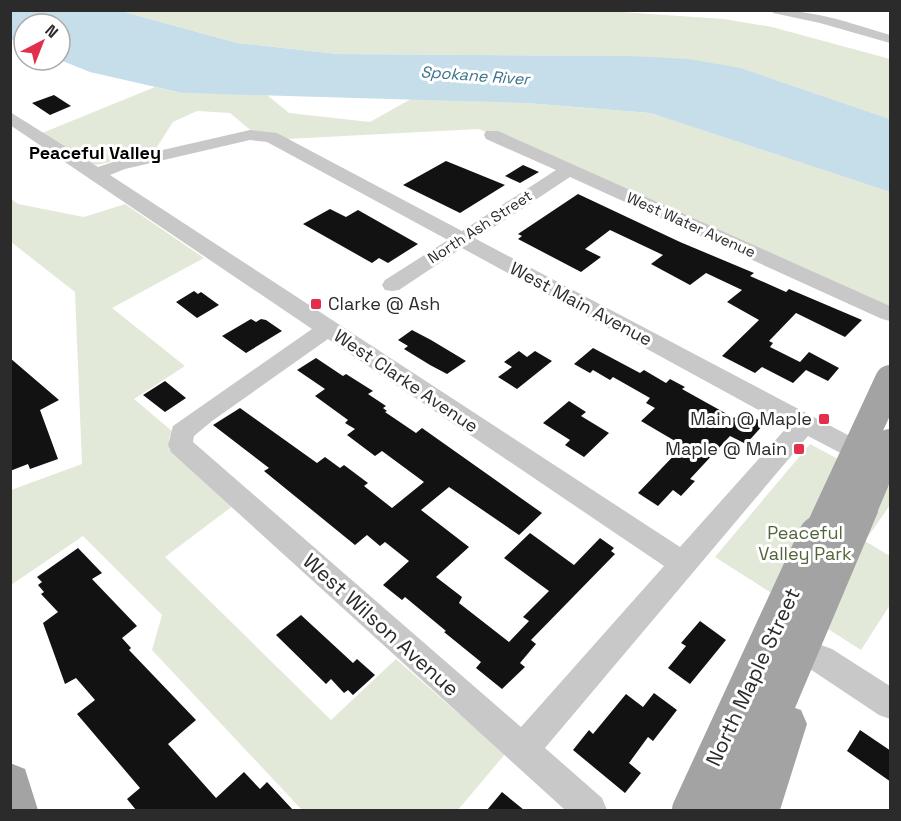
<svg xmlns="http://www.w3.org/2000/svg" width="901" height="821" viewBox="0 0 901 821" font-family="'Space Grotesk',sans-serif">
	<style>
		.green { fill: #e3e9d9 }
		.water { fill: #c5dee9 }
		.building { fill: #121212 }
		.lines { fill: none; stroke-linecap: round; stroke-linejoin: round }
		.minor { fill: #c8c8c8; fill-rule: evenodd }
		.major { fill: #a3a3a3; fill-rule: evenodd }
		.major-bridge-far1 { stroke: #a3a3a3; stroke-width: 30 }
		.major-bridge { stroke: #a3a3a3; stroke-width: 38 }
		.poi-dot { fill: #e12f4c; stroke: #fff; stroke-width: 2 }
		.labels { text-anchor: middle; stroke-width: 6; stroke-linejoin: round; paint-order: stroke }
		.far-street-label { font-size: 15px; fill: #2b2b2b; stroke: #fff }
		.far-water-label { font-size: 16px; font-style: italic; fill: #3c738b; stroke: #fff }
		.far-quarter-label { font-size: 18px; font-weight: bold; fill: #000; stroke: #fff }
		.poi-label { font-size: 18px; fill: #2b2b2b; stroke: #fff; text-anchor: end }
		.street-label { font-size: 18px; fill: #2b2b2b; stroke: #fff }
		.park-label { font-size: 18px; fill: #52653a; stroke: #fff }
		.near-street-label { font-size: 21px; fill: #2b2b2b; stroke: #fff }
	</style>
	<rect width="100%" height="100%" fill="#fff"/>
	<!-- green -->
	<path class="green" d="M592,10L724,19L772,27L890,59V119L741,68L632,56L338,54L237,43L121,11Z
		M155,87L182,93L267,95L289,113L370,122L411,99L526,103L650,113L890,192V314L479,129L287,139L254,133L230,113L197,111L173,122L153,153L96,165L87,162L42,133Z
		M11,199L18,204L84,217L125,204L204,258L112,308L185,366L134,399L172,431L169,438V449L234,505L165,557L331,720L396,659L505,754L458,810H302L152,650L162,615L83,536L11,585V490L82,464L75,292L11,242Z
		M810,444L890,487V505L865,541L890,556V605L861,650L715,557Z"/>
	<!-- water -->
	<path class="water" d="M10,11H121L237,43L338,54L632,56L688,59L741,68L890,119V192L650,113L526,103L182,93L90,72L60,60V24H24V45L11,39Z"/>
	<!-- building -->
	<path class="building" d="M54,95L71,106L50,115L32,103Z
		M446,161L505,185L460,213L403,185Z
		M523,165L539,172L520,183L505,176Z
		M578,194L680,242L754,273L750,276L786,292L789,289L862,320L845,337L796,313L769,341L773,343L770,347L800,362L809,352L839,368L828,381L806,370L793,383L762,367L755,373L722,356L759,320L727,302L742,290L706,273L690,285L651,264L663,255L610,230L585,249L601,257L581,272L518,239L522,236L518,234Z
		M330,209L346,217L358,210L418,244L388,263L379,258L372,263L303,224Z
		M194,291L198,294L201,292L219,305L197,318L176,302Z
		M251,319L256,322L261,319L266,320L282,331L246,353L222,336Z
		M412,330L431,340L466,361L447,374L430,365L404,349L408,346L398,340Z
		M593,348L640,373L644,370L666,383L670,379L685,387L682,389L734,418L741,411L765,423L746,444L730,436L690,479L695,481L681,496L673,490L658,506L638,493L682,447L674,443L675,441L641,421L655,408L646,403L650,398L613,377L610,380L593,370L590,373L574,364Z
		M519,351L527,357L535,351L552,361L517,389L498,377L512,367L504,362Z
		M10,358L59,400L40,410L58,459L30,469L28,464L10,471Z
		M316,358L343,376L346,374L373,391L368,394L386,406L383,408L387,411L385,412L416,433L422,428L542,513L519,535L449,487L421,510L469,547L436,577L462,597L459,603L509,642L529,621L523,617L549,591L504,558L530,533L574,565L600,538L614,548L611,551L615,554L531,640L536,644L520,663L525,667L502,689L476,668L481,662L444,632L446,631L405,597L402,600L383,585L409,561L385,542L380,546L367,535L355,545L264,471L269,468L213,425L240,408L317,463L325,457L340,468L344,465L368,483L364,486L392,508L424,482L382,451L375,456L347,435L355,429L345,423L348,420L315,396L325,389L297,370Z
		M165,381L186,398L165,412L143,395Z
		M569,401L586,412L581,416L609,433L584,457L565,445L570,440L543,423Z
		M78,548L102,573L92,579L137,626L122,638L131,648L129,650L196,720L168,744L216,798L244,772L260,789L267,782L293,810H136L127,799L140,788L77,714L95,700L76,678L65,684L43,623L58,612L41,594L44,592L38,585L42,582L37,577Z
		M301,615L353,663L357,659L375,675L353,695L348,690L344,693L331,679L326,684L276,635Z
		M700,621L726,640L690,684L668,668L686,646L681,643Z
		M654,693L677,710L653,741L648,737L629,763L641,773L625,793L573,750L589,730L593,734L626,694L643,707Z
		M860,730L891,751V782L847,751Z
		M502,792L524,810H487Z"/>
	<g class="lines">
		<!-- minor -->
		<path class="minor" d="M772,10C815,10 850,23 890,35V43L820,23L773,13Z
			M10,112L98,167L119,160L250,130L277,133L462,231L556,170L486,139L484,135L486,131H498L890,306V321L882,319L570,177L476,239L882,453L886,460L882,467L873,470L808,436L545,748L602,798L607,810H565L171,452L168,445L173,426L312,329L10,125ZM250,140L267,142L448,240L385,280L382,285L385,290L392,291L399,290L462,248L788,426L680,547L110,175L125,169ZM328,339L664,566L521,727L193,442L194,436L212,421Z
			M821,645L832,649L890,686V719L879,715L810,669L806,659L810,649Z"/>
		<!-- major -->
		<path class="major" d="M861,499L873,503L878,512L795,708L801,710L807,724L780,810H710L844,512L849,503Z
			M10,763L25,769L38,810H10Z"/>
		<!-- major-bridge-far1 -->
		<path class="major-bridge-far1" d="M861,512L890,444
			M817,537L890,380"/>
		<!-- major-bridge -->
		<path class="major-bridge" d="M691,810L818,535"/>
	</g>
	<!-- markers -->
	<g class="poi-dot">
		<rect x="310" y="298" width="12" height="12" rx="3"/>
		<rect x="818" y="413" width="12" height="12" rx="3"/>
		<rect x="793" y="443" width="12" height="12" rx="3"/>
	</g>
	<g class="labels">
		<!-- far-street labels -->
		<g class="far-street-label">
			<text transform="translate(691 225) rotate(24)" y="5">West Water Avenue</text>
			<text transform="translate(480 227) rotate(-33)" y="5">North Ash Street</text>
		</g>
		<!-- far-water labels -->
		<g class="far-water-label">
			<text transform="translate(475 75) rotate(4)" y="6">Spokane River</text>
		</g>
		<!-- far-quarter labels -->
		<g class="far-quarter-label">
			<text x="95" y="159">Peaceful Valley</text>
		</g>
		<!-- poi labels -->
		<g class="poi-label">
			<text x="328" y="310" text-anchor="start">Clarke @ Ash</text>
			<text x="812" y="425">Main @ Maple</text>
			<text x="787" y="455">Maple @ Main</text>
		</g>
		<!-- street labels -->
		<g class="street-label">
			<text transform="translate(581 304) rotate(28)" y="6">West Main Avenue</text>
			<text transform="translate(406 381) rotate(34)" y="6">West Clarke Avenue</text>
		</g>
		<!-- park labels -->
		<g class="park-label">
			<text x="805" y="539">Peaceful<tspan x="805" dy="21">Valley Park</tspan></text>
		</g>
		<!-- near-street labels -->
		<g class="near-street-label">
			<text transform="translate(381 625) rotate(42)" y="7">West Wilson Avenue</text>
			<text transform="translate(753 677) rotate(-65)" y="7">North Maple Street</text>
		</g>
	</g>
	<!-- border -->
	<rect width="901" height="821" fill="none" stroke="#2b2b2b" stroke-width="24"/>
	<!-- north arrow -->
	<g transform="translate(42 42) rotate(42)"><circle r="28" fill="#ffffff" stroke="#aaaaaa" stroke-width="1.5"/>
	<path d="M0-4.5L10 22L0 15L-10 22Z" fill="#e12f4c"/>
	<text y="-9" font-size="16" font-weight="bold" text-anchor="middle" fill="#2b2b2b">N</text>
	</g>
</svg>
